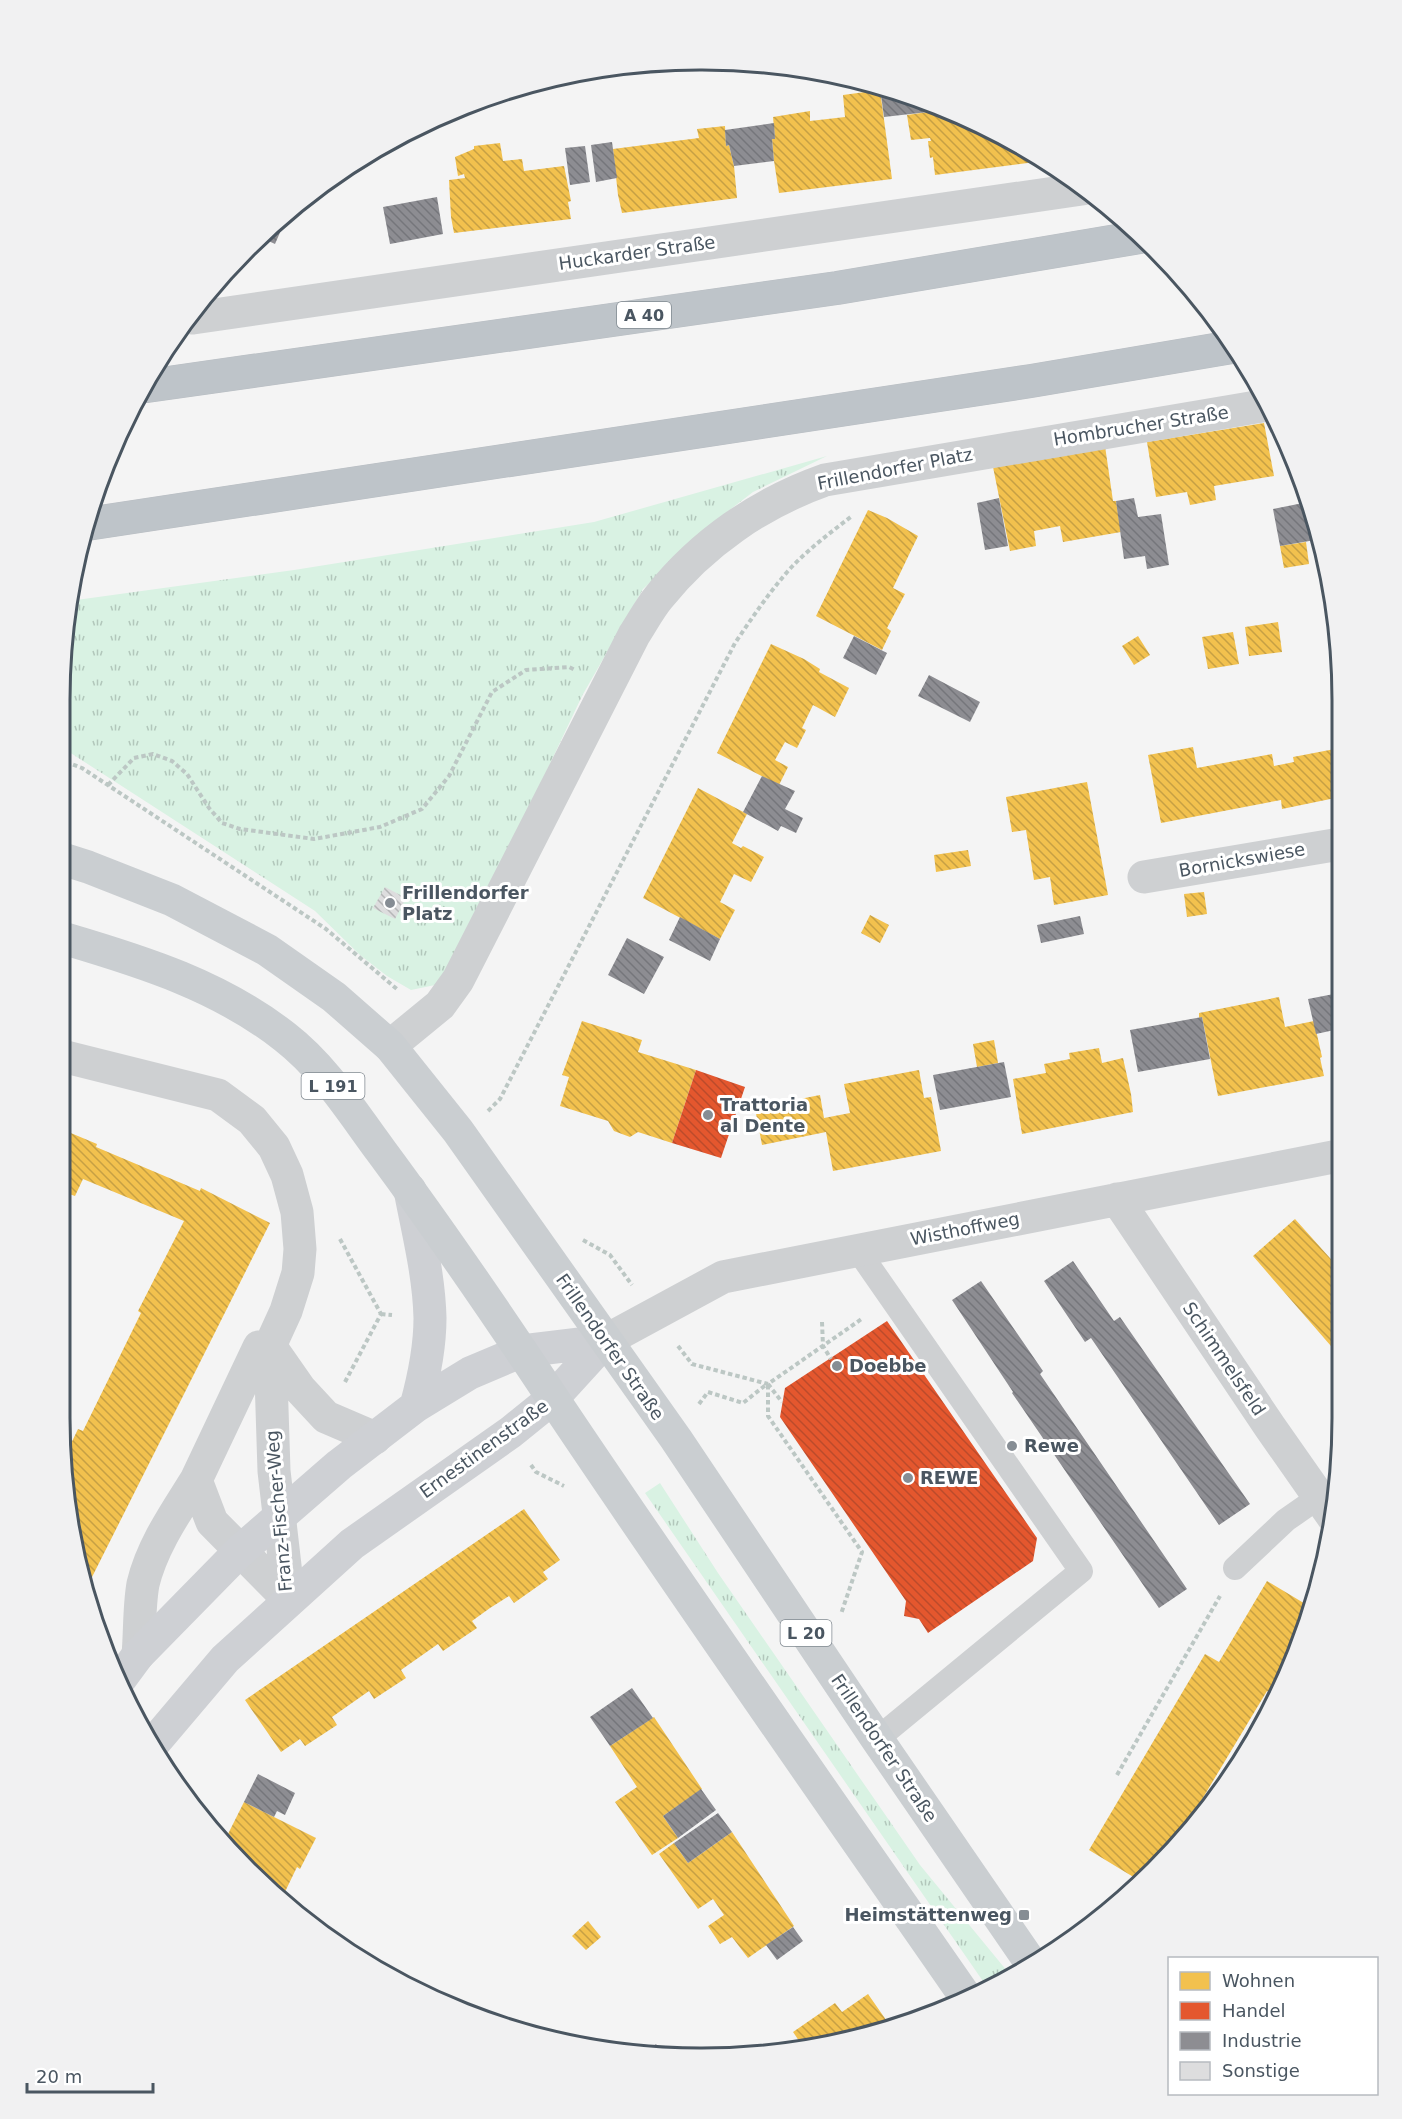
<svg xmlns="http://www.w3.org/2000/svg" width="1402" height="2119" viewBox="0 0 1402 2119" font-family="'DejaVu Sans',sans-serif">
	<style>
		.grass { fill: url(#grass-tufts) }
		.homes { fill: url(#homes-back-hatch) }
		.shops { fill: url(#shops-back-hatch) }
		.industry { fill: url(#industry-back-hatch) }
		.building { fill: url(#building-back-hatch) }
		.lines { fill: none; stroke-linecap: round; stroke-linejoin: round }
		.motorway-casing { stroke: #b9bec3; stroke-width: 34 }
		.path { stroke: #bcc7c4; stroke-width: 4; stroke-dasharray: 4.5 3; stroke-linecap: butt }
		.service { stroke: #ced0d2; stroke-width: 24 }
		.minor { stroke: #ced0d2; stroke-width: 33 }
		.secondary { stroke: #ced0d4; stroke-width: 33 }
		.primary { stroke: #caced1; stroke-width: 33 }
		.motorway { stroke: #bec4c9; stroke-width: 33 }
		.poi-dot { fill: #868d94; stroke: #fff; stroke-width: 2 }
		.labels { text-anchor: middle; stroke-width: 6; stroke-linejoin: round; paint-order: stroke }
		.shield { fill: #fff; stroke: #808990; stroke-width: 1.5 }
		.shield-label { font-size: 16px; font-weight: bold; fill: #4a5661 }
		.street-label { font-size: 18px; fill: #4a5661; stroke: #fff }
		.poi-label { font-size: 18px; font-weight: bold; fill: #4a5661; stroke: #fff; text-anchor: start }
		.rim { fill: none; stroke: #4a5661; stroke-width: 3 }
	</style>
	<defs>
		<pattern id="grass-tufts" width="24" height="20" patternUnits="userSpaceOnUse" patternTransform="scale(1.5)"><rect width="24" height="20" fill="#d9f2e3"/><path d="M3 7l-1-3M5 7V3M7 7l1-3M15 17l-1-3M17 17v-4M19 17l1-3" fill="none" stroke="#b2c7bb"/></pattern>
		<pattern id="homes-back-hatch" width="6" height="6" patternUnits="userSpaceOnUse" patternTransform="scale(1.5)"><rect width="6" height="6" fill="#f2c14e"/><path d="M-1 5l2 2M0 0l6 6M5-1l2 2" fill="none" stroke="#c6a044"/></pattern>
		<pattern id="shops-back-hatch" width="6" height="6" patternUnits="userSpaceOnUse" patternTransform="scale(1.5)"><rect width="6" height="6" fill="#e4572e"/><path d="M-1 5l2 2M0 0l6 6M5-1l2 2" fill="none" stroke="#bb4b2b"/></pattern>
		<pattern id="industry-back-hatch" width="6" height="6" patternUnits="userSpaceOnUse" patternTransform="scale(1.5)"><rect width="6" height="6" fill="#8d8d92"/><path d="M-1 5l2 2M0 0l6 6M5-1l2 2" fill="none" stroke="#75767b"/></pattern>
		<pattern id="building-back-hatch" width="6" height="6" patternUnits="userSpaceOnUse" patternTransform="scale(1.5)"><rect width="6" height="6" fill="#ddddde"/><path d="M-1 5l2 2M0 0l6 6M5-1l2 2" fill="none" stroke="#b5b6b7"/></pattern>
	</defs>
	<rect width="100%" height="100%" fill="#f4f4f4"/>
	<!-- grass -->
	<path class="grass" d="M827,456L753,492L727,512L643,589L582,696L453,969L435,985L411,990L387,976L360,955L315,911L66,750V617L69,601L294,570L594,522Z
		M660,1483L718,1573L920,1865L1012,1977L987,1987L645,1493Z"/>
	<!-- homes -->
	<path class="homes" d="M880,90L892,179L779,193L774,161L772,139H775L773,117L810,111V121L845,117L843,95Z
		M928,103L1022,146L1043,161L935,175L933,157L930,158L928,141H931L930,138L911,140L907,115L928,112Z
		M725,126L726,146L729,145L734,166L737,198L622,213L618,195L613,149L699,138L697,129Z
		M500,143L503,161L522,159L524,171L564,166L571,201L568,202L571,219L454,233L451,217L449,180L465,178L464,174L458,176L455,157L474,149V146Z
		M1264,423L1274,476L1214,486L1216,500L1190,505L1187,492L1156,497L1147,442Z
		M1105,446L1113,501H1116L1121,532L1063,542L1060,526L1034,531L1036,546L1010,551L992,462Z
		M868,510L887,518L918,536L893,588L905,594L887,628L891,631L882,650L816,616Z
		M1306,542L1309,564L1284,568L1280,546Z
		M1278,622L1282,652L1249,656L1245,627Z
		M1233,632L1239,664L1208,669L1202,637Z
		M1138,636L1150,655L1134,665L1122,646Z
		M771,644L804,659L820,669L819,672L849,688L835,717L813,705L802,728L806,730L797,748L785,742L775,760L788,767L779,785L717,753Z
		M1193,747L1197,768L1272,754L1274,766L1294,762L1293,757L1340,748V797L1282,809L1281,800L1161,823L1148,755Z
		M1087,782L1108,895L1054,905L1050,877L1034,880L1026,830L1012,832L1006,797Z
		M698,788L747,814L732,843L741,848L743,846L764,857L751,882L734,874L720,902L735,910L720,939L643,898Z
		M968,850L971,866L936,872L934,855Z
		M1204,892L1207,914L1187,917L1184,894Z
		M870,915L889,925L880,943L861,933Z
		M1279,997L1285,1027L1314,1021L1322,1057L1320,1058L1324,1076L1218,1096L1202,1017L1199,1018V1013Z
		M582,1021L642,1040L638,1052L696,1070L672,1143L638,1132L630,1137L614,1131L608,1121L560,1106L569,1077L562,1075Z
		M994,1040L998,1063L977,1067L973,1044Z
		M1099,1048L1102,1063L1123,1058L1131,1094L1133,1112L1022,1134L1013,1079L1046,1073L1044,1064L1070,1059L1069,1053Z
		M919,1070L924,1098L931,1097L941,1151L833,1171L826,1132L762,1145L755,1108L820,1095L824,1118L850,1113L844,1084Z
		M66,1131L97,1144L96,1147L200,1191L201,1188L270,1223L86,1589L66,1502V1454L78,1429L83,1431L141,1313L138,1311L184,1221L83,1179L75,1196L66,1193Z
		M1295,1219L1338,1267L1337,1353L1253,1256Z
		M524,1509L560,1560L543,1572L548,1579L514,1603L509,1596L490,1608L472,1621L477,1628L443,1651L438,1644L401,1670L406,1678L374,1699L369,1691L332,1717L337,1725L305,1746L300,1739L281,1752L245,1700Z
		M1267,1581L1312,1608L1308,1624L1278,1697L1267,1691L1171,1851L1140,1881L1089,1850L1205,1654L1219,1662Z
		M654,1717L702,1789L663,1816L678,1838L652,1855L615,1802L637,1787L610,1746Z
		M244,1802L316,1838L300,1869L297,1867L283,1896L273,1891L223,1844Z
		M732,1832L794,1926L748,1958L732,1937L720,1944L708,1926L724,1915L713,1899L698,1909L659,1854L674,1843L688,1863Z
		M588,1921L601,1937L586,1950L572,1936Z
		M1082,1924L1086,1930L1076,1937L1072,1931Z
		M868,1994L891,2027L867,2037L804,2048L793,2032L835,2003L842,2012Z"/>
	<!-- shops -->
	<path class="shops" d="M696,1070L745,1087L721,1158L672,1143Z
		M887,1321L1037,1538L1033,1561L928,1633L919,1619L904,1616L906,1601L780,1417L785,1388Z"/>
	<!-- industry -->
	<path class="industry" d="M880,88L907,94L928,103V112L884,117Z
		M774,123L775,139H772L774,161L734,166L729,145L726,146L725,130Z
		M612,142L617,178L596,182L591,145Z
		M585,146L590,182L570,185L565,148Z
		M437,197L443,234L390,244L383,207Z
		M288,214L275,244L262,238H263Z
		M999,498L1008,546L985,550L977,503Z
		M1134,498L1138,517L1161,514L1169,565L1147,569L1145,556L1124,559L1116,501Z
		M1308,502L1321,539L1280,546L1273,509Z
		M854,636L887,653L876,675L843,658Z
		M929,675L980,702L970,722L918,696Z
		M762,776L795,791L785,809L803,818L796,833L781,826L778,831L743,812Z
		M1080,916L1084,934L1041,943L1037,925Z
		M680,917L720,939L710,961L669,940Z
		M627,938L664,957L644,994L608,975Z
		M1339,993V1029L1316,1034L1308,999Z
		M1202,1017L1210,1059L1138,1072L1130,1030Z
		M1004,1062L1011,1097L940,1110L933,1075Z
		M1073,1261L1114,1321L1120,1317L1250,1504L1219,1525L1091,1338L1085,1342L1044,1281Z
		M981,1281L1043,1371L1040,1374L1187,1589L1159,1608L1012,1393L1013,1392L952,1300Z
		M632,1688L653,1718L610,1746L590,1717Z
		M258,1774L295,1793L285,1815L277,1811L274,1817L244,1802Z
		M701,1789L716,1810L678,1838L663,1816Z
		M718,1813L732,1832L688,1863L674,1843Z
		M793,1927L803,1941L777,1960L766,1945Z
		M656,2044L666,2058L643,2055Z"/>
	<!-- building -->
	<path class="building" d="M385,887L406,898L395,919L373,908Z"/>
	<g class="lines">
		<defs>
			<path id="motorway" d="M147,386L837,288L1140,237
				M87,524L1031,381L1232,347"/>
		</defs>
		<!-- motorway casing -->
		<use href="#motorway" class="motorway-casing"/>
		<!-- path -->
		<path class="path" d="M66,762L82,768L326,929L398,990
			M108,785L134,758L153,754L172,761L187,774L209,808L222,823L240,829L314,839L380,827L422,809L449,776L492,692L526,670L569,667L575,670
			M488,1111L500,1099L735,643C752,618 768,594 788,571C807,550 830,533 852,516
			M340,1239L381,1314
			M583,1240L610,1255L632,1285
			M381,1314L392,1315
			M822,1322L823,1346L831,1359
			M678,1346L692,1364L768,1384L863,1318
			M345,1382L381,1314
			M768,1384L782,1402
			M768,1385V1416L862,1552L841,1614
			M699,1404L708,1392L743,1403L767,1384
			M531,1465L536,1472L564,1486
			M1117,1775L1220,1596"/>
		<!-- service -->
		<path class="service" d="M857,1249L1081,1571L877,1739
			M1235,1568L1286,1520L1319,1497"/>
		<!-- minor -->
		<path class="minor" d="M193,318L1082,189
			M1144,877L1340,844
			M390,1046L440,1005L458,980L634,635C642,623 649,609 659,597C702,543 760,503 825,480L1268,405
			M66,1057L218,1095L252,1120L274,1147L287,1175L297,1212L300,1249L298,1273L286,1311L270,1346L274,1471L289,1600
			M1117,1199L1270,1427L1333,1517
			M605,1341L723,1277L1338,1156
			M270,1346L259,1347L196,1480L212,1522L289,1600
			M270,1346L300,1389L326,1417L375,1438
			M138,1655C140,1632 139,1606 143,1584C152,1546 176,1512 196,1480"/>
		<!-- secondary -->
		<path class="secondary" d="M410,1190C418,1232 429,1275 430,1318C430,1348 424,1377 416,1406
			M121,1678L138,1655L240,1551L339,1465L416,1406L470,1373L522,1351L605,1341
			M153,1744L225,1659L352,1544L511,1432L553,1398L605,1341"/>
		<!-- primary -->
		<path class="primary" d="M66,860L88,867L172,900L267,950L334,997L390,1046L458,1131L676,1439L877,1739L1033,1966
			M66,939C144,962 220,986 285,1037C325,1068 352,1112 381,1151C441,1232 497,1314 552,1397C687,1599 827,1797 965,1996"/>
		<!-- motorway -->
		<use href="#motorway" class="motorway"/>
	</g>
	<!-- markers -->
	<g class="poi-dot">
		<circle cx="390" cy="903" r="6"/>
		<circle cx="708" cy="1115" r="6"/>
		<circle cx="837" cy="1366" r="6"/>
		<circle cx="1012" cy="1446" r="6"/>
		<circle cx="908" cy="1478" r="6"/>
		<rect x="1018" y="1909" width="12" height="12" rx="3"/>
	</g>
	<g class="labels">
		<!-- shield labels -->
		<g class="shield">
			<rect x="617" y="302" width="54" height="26" rx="4.5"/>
			<rect x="301.5" y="1073" width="63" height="26" rx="4.5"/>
			<rect x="780.5" y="1620" width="51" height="26" rx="4.5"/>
		</g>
		<g class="shield-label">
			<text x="644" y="321">A 40</text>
			<text x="333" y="1092">L 191</text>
			<text x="806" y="1639">L 20</text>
		</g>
		<!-- street labels -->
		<g class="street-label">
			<text transform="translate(637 253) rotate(-8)" y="6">Huckarder Straße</text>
			<text transform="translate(1141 426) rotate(-9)" y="6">Hombrucher Straße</text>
			<text transform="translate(895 469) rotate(-11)" y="6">Frillendorfer Platz</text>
			<text transform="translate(1242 860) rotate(-10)" y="6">Bornickswiese</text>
			<text transform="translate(965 1229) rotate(-11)" y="6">Wisthoffweg</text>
			<text transform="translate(610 1347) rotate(55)" y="6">Frillendorfer Straße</text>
			<text transform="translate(1224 1359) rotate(56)" y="6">Schimmelsfeld</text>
			<text transform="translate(484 1449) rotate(-36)" y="6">Ernestinenstraße</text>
			<text transform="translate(279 1511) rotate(-95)" y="6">Franz-Fischer-Weg</text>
			<text transform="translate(884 1748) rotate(56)" y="6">Frillendorfer Straße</text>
		</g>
		<!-- poi labels -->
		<g class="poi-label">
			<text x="402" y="899">Frillendorfer<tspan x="402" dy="21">Platz</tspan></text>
			<text x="720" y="1111">Trattoria<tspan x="720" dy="21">al Dente</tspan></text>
			<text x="849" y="1372">Doebbe</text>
			<text x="1024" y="1452">Rewe</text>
			<text x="920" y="1484">REWE</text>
			<text x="1012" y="1921" text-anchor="end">Heimstättenweg</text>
		</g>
	</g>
	<!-- crop -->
	<path d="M0 0H1402V2119H0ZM700 70H702A630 630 0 0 1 1332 700V1418A630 630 0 0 1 702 2048H700A630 630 0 0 1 70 1418V700A630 630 0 0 1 700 70Z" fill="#f1f1f2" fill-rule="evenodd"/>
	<path class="rim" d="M700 70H702A630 630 0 0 1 1332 700V1418A630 630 0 0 1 702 2048H700A630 630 0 0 1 70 1418V700A630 630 0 0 1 700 70Z"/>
	<!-- legend -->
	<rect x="1168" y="1957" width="210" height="138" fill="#ffffff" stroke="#b7bbc0" stroke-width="1.5"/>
	<rect x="1180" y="1972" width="30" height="18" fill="#f2c14e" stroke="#b7bbc0" stroke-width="1.5"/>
	<text x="1222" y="1987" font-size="18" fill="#4a5661">Wohnen</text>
	<rect x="1180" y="2002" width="30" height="18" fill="#e4572e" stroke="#b7bbc0" stroke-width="1.5"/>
	<text x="1222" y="2017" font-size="18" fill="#4a5661">Handel</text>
	<rect x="1180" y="2032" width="30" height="18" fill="#8d8d92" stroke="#b7bbc0" stroke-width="1.5"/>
	<text x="1222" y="2047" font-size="18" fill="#4a5661">Industrie</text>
	<rect x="1180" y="2062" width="30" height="18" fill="#ddddde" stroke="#b7bbc0" stroke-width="1.5"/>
	<text x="1222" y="2077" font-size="18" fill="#4a5661">Sonstige</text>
	<!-- scale -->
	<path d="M27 2083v9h126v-9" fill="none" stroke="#4a5661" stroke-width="3"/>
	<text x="36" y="2083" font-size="18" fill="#4a5661" stroke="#ffffff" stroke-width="4.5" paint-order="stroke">20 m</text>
</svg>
